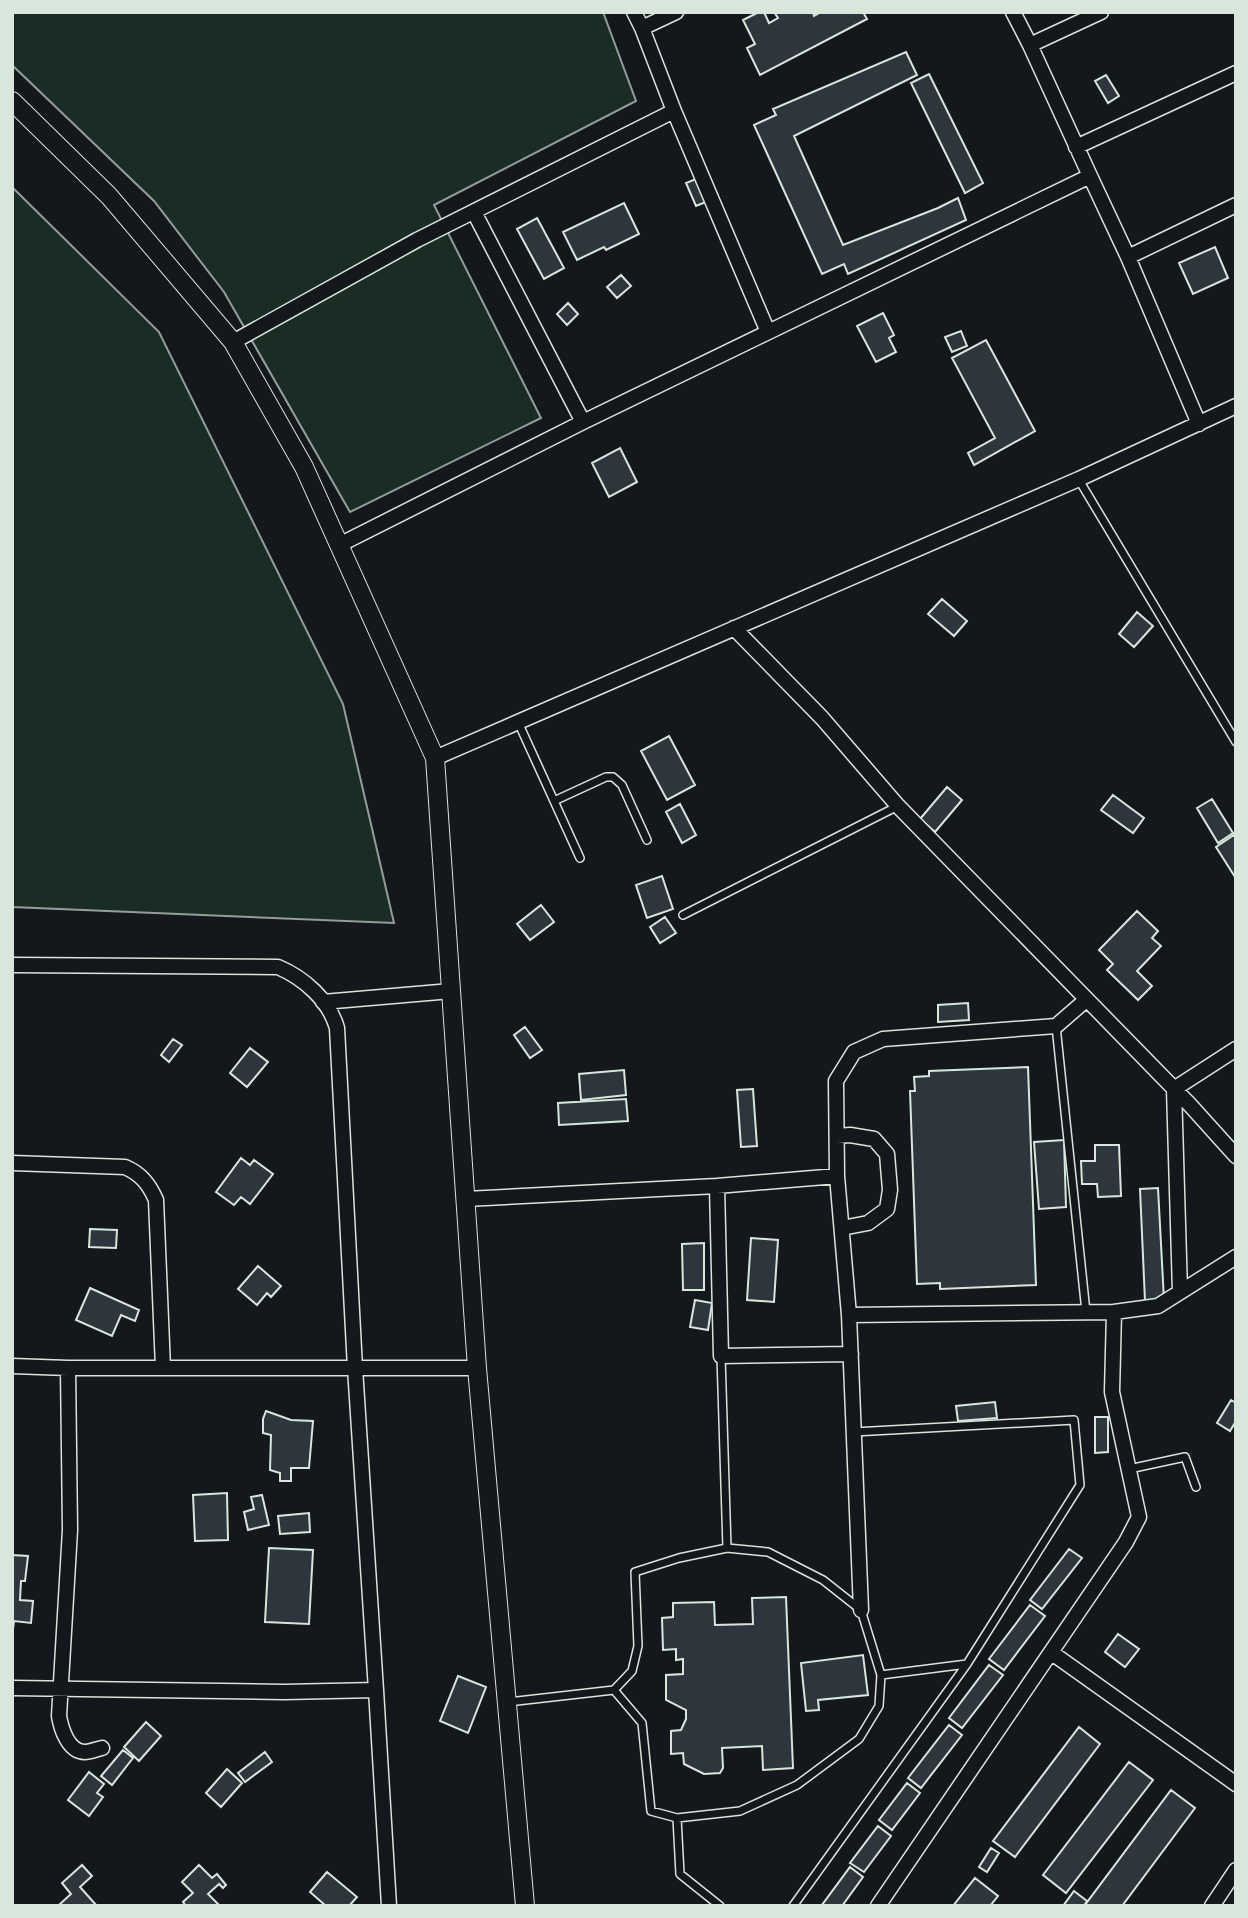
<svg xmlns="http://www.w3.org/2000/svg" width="1248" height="1918" viewBox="0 0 1248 1918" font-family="'Source Sans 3',sans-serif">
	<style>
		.green { fill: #1a2d24; stroke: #939e99; stroke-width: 2 }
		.building { fill: #2c363c; stroke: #d8e6dc; stroke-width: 2 }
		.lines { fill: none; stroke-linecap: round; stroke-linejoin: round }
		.service-casing { stroke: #d8e6dc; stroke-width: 10 }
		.minor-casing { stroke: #d8e6dc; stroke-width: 17 }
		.tertiary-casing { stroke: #d8e6dc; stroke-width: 20 }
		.service { stroke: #14181c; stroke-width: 7 }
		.minor { stroke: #14181c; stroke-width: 14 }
		.tertiary { stroke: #14181c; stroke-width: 18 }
	</style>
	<rect width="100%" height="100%" fill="#14181c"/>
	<!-- green -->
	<path class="green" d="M12,12H603L636,101L434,205L541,418L350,512L224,292L154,201L12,65Z
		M12,187L159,332L343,704L394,923L12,907Z"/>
	<!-- building -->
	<path class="building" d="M759,12H764L769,23L778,18L774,12H813L814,16L821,12H863L867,19L760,75L747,48L755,44L743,20Z
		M906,52L917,75L794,136L843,245L938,208L958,198L966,220L848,274L844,264L822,274L754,125L776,115L773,109Z
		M929,74L983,183L965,193L911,83Z
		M1106,75L1119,96L1108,103L1095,81Z
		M696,179L706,202L696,206L686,183Z
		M624,203L639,234L606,250L604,247L577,260L563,232Z
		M537,218L564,268L544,279L517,229Z
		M1215,247L1228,278L1193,294L1179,263Z
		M621,275L631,286L617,298L607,287Z
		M568,303L578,314L567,325L557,314Z
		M883,313L894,335L889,338L896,352L876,362L857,326Z
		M961,331L967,346L952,352L945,337Z
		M986,340L1035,431L974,465L968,453L995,438L952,358Z
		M620,448L637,482L609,497L592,463Z
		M942,599L967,621L954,636L928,614Z
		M1137,612L1153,626L1134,647L1119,634Z
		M669,736L695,785L667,800L641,751Z
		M947,787L962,800L935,832L920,819Z
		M1113,795L1144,818L1133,833L1101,810Z
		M1212,799L1233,833L1218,843L1197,808Z
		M680,804L696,835L682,843L666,812Z
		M1234,835L1236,838L1235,877L1216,847Z
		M662,876L673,909L647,918L636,885Z
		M541,905L554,922L530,940L517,924Z
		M1137,911L1158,931L1152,938L1161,946L1137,971L1152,986L1138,1000L1107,970L1113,964L1099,950Z
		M665,917L676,933L660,943L650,927Z
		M968,1003L969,1020L938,1022V1005Z
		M525,1027L542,1050L530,1058L514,1035Z
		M173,1039L182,1045L169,1062L161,1055Z
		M250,1048L268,1062L247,1087L230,1073Z
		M1028,1067L1036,1285L940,1289V1283L917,1284L910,1091H915L914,1077L929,1076V1071Z
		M624,1070L626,1095L581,1100L579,1074Z
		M753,1089L757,1146L741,1147L737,1090Z
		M626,1099L628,1121L559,1125L558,1103Z
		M1064,1140L1066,1207L1039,1209L1034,1142Z
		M1095,1145H1119L1121,1196L1098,1197L1097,1184H1082L1081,1161H1095Z
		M241,1158L250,1165L254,1160L273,1174L250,1204L241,1197L234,1205L216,1192Z
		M1158,1188L1164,1300L1145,1301L1140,1189Z
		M90,1229L117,1230L116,1248L89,1247Z
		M751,1238L778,1240L774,1302L747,1300Z
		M704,1243V1290H683L682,1244Z
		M258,1266L281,1286L271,1297L267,1293L257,1305L238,1289Z
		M90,1288L139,1310L135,1321L121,1315L112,1336L76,1320Z
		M695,1300L712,1303L708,1330L690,1327Z
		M1231,1400L1236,1403V1421L1230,1431L1217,1423Z
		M995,1402L997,1418L958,1421L956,1406Z
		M266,1411L291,1420L313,1421L309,1468H291V1481H280V1473L270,1470L271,1435L263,1433V1419Z
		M1095,1417H1108V1452L1095,1453Z
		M227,1493L228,1540L195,1541L193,1495Z
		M262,1495L269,1525L248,1530L244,1512L254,1509L251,1497Z
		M309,1513L310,1532L280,1534L278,1516Z
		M269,1548L313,1550L309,1624L265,1622Z
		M1069,1549L1082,1558L1042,1609L1030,1600Z
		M12,1555L28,1556L25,1581H21L20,1600L33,1601L31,1623L14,1621L12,1638Z
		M786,1597L793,1768L763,1770L762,1746L722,1748L723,1768L720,1773L704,1774L684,1764L683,1753L671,1754V1731L681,1730L686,1719V1710L666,1700V1675L683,1674V1659L676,1660V1649L663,1650L662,1618L673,1617V1603L714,1602L715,1625L753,1624L752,1598Z
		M1030,1605L1045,1616L1004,1670L989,1659Z
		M1118,1634L1139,1649L1125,1667L1105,1652Z
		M863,1655L868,1695L818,1700L819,1710L806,1711L801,1663Z
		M989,1665L1003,1675L962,1728L949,1718Z
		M458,1676L486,1687L468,1733L440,1721Z
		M146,1722L161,1736L139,1761L124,1747Z
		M949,1725L962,1735L921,1788L908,1778Z
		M1079,1727L1100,1744L1015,1857L993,1841Z
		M123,1750L133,1758L112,1785L101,1776Z
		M265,1752L272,1762L245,1782L238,1773Z
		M1129,1762L1153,1780L1066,1893L1043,1875Z
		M227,1769L242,1783L221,1807L206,1793Z
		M89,1772L104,1784L97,1793L103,1797L89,1816L68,1800Z
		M907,1783L920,1793L892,1830L879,1820Z
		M1171,1790L1195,1808L1122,1906H1086L1085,1905Z
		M878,1826L891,1836L864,1872L850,1863Z
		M991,1848L999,1853L987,1872L979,1867Z
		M82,1865L92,1876L80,1887L97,1906H62L60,1904L71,1894L62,1883Z
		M199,1865L212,1878L217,1874L226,1885L223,1888L219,1884L208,1894L220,1906H186L183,1902L193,1893L182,1882Z
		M850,1867L863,1877L842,1906H824L822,1905Z
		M327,1872L357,1897L349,1906H326L310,1892Z
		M975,1878L998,1896L990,1906H953Z
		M1074,1891L1087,1901L1084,1906H1063Z"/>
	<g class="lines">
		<defs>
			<path id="service" d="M1079,480L1236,742
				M518,722L580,858
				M554,801L606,777H613L622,785L647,840
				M683,915L898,806
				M1056,1026L1086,1312
				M721,1356L727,1548
				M854,1432L1074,1420L1080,1485L967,1664
				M1129,1469L1185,1457L1196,1487
				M508,1702L614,1690L632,1671L638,1646L635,1572L679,1558L727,1548L768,1552L823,1580L861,1610L881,1675L879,1706L859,1739L797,1785L740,1811L677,1818L651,1811L642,1723L614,1690
				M677,1818L680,1874L720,1906
				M793,1906L967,1664L881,1675"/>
			<path id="minor" d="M634,12L642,28
				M1013,12L1030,45L1090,176
				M1030,45L1101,12
				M674,111L768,332
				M1076,147L1236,73
				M474,212L583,422
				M1128,257L1236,205
				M233,342L417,240L674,111L642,28L676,12
				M339,545L583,422L1090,176L1128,257L1199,424
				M734,628L822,718L898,806L1190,1105L1236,1156
				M435,758L1079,479L1236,406
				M12,965L278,967C304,978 329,1000 337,1028L355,1368L376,1690L389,1906
				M323,1002L451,991
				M837,1136L850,1135L874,1139L887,1154L890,1190L887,1209L868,1223L842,1228
				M12,1163L125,1167C141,1174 149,1184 156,1200L163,1368
				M717,1186L721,1356L851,1354
				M466,1199L717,1186L837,1176
				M1180,1292L1174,1089L1236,1049
				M1114,1312L1158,1306L1236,1257
				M849,1315L861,1610
				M12,1366L68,1368H477
				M68,1368L70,1530L59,1716C61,1728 68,1752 85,1752C90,1752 97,1749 102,1748
				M1052,1653L1236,1784
				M12,1688L284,1692L376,1690
				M878,1906L1126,1542L1139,1517L1112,1392L1114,1312L849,1315L837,1176L836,1081L854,1052L883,1039L1056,1026L1086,1000
				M1212,1906L1236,1870"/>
			<path id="tertiary" d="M12,101L109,196L233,342L304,467L435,758L477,1368L525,1906"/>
		</defs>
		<!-- service casing -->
		<use href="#service" class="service-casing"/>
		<!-- minor casing -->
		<use href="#minor" class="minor-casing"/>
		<!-- tertiary casing -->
		<use href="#tertiary" class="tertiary-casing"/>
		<!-- service -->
		<use href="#service" class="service"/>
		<!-- minor -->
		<use href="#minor" class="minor"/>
		<!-- tertiary -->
		<use href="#tertiary" class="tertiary"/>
	</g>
	<!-- border -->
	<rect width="1248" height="1918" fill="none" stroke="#d8e6dc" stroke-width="28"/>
</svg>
